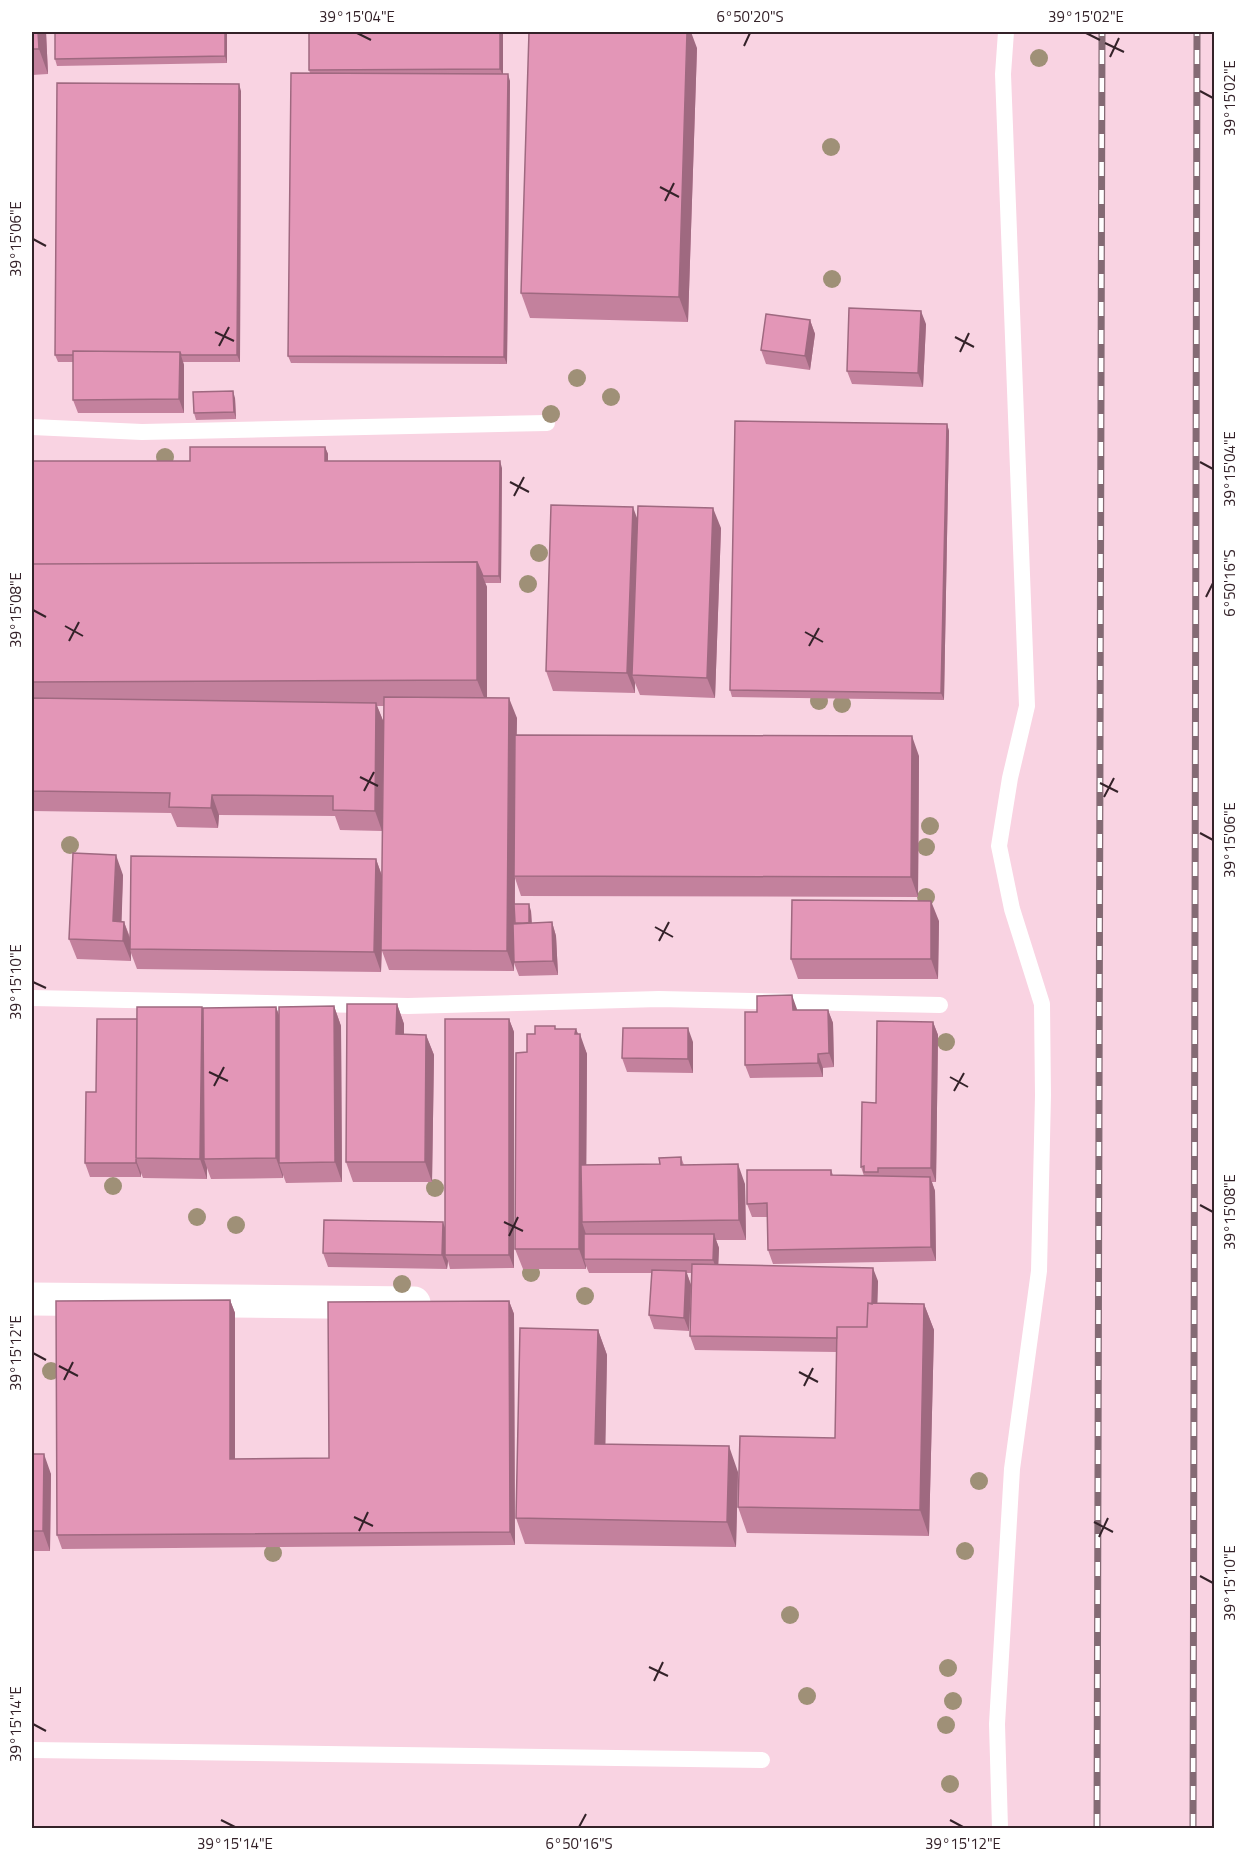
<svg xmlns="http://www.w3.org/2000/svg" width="1246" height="1860" viewBox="0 0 1246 1860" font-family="'Titillium Web',sans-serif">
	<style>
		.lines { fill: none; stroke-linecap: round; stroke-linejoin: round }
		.service { stroke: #fff; stroke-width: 16 }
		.minor { stroke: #fff; stroke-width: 33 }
		.rail-casing { stroke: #846a74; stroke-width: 7 }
		.rail { stroke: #fff; stroke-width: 4.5; stroke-dasharray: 14; stroke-linecap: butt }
		.tree { fill: #9f9077 }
		.wall { fill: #c3819d; fill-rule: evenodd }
		.shaded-wall { fill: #9f6980 }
		.building { fill: #e396b7; stroke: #9f6980; stroke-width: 1.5 }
		.ticks { fill: none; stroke: #342229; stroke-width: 2 }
		.neatline { fill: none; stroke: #342229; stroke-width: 2 }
		.ticks-label { font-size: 15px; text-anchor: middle; fill: #342229 }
	</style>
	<rect width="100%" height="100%" fill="#f9d3e2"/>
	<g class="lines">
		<!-- service -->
		<path class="service" d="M32,427L142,432L547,423
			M32,998L408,1006L659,999L940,1005
			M32,1750L762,1760
			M1000,1828L997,1724L1012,1469L1039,1271L1043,1095L1042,1004L1012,909L999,846L1010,778L1027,706L1003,74L1006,32"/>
		<!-- minor -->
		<path class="minor" d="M32,1299L414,1303"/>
		<defs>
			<path id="rail" d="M1097,1828L1102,32
				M1193,1828L1197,32"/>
		</defs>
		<!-- rail casing -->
		<use href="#rail" class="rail-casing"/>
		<!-- rail -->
		<use href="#rail" class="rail"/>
	</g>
	<!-- trees -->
	<g class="tree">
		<circle cx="1039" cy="58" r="9"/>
		<circle cx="831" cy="147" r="9"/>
		<circle cx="832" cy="279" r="9"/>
		<circle cx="577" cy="378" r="9"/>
		<circle cx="611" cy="397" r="9"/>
		<circle cx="551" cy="414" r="9"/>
		<circle cx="165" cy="457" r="9"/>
		<circle cx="539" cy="553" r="9"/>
		<circle cx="528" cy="584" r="9"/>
		<circle cx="819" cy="701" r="9"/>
		<circle cx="842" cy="704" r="9"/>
		<circle cx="930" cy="826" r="9"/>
		<circle cx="70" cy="845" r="9"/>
		<circle cx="926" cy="847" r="9"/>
		<circle cx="926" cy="897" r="9"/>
		<circle cx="946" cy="1042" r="9"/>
		<circle cx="113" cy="1186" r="9"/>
		<circle cx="435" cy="1188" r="9"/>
		<circle cx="197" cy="1217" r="9"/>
		<circle cx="236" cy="1225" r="9"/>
		<circle cx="531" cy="1273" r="9"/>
		<circle cx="402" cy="1284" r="9"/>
		<circle cx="585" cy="1296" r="9"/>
		<circle cx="51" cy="1371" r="9"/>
		<circle cx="979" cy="1481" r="9"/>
		<circle cx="965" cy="1551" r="9"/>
		<circle cx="273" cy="1553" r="9"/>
		<circle cx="790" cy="1615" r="9"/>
		<circle cx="948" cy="1668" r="9"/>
		<circle cx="807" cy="1696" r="9"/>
		<circle cx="953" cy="1701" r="9"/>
		<circle cx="946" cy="1725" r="9"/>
		<circle cx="950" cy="1784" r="9"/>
	</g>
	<!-- wall -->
	<path class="wall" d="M32,32H46L48,74L32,75Z
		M55,32H227V63L57,66L55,59Z
		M503,32V74L510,81L507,364L291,363L288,356L310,73L309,70Z
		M697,48L688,322L530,318L521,293Z
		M241,91L240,362H183L184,365V413H78L73,400V362H58L55,355Z
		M810,320L815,334L810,370L766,364L761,350Z
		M926,324L923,387L852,384L847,371Z
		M235,398L236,419L196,420L194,413Z
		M947,424L949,431L944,700L732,697L730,690Z
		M325,447L328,454V461L502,468L501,583H485L487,587V698L517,718L516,735L919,756L918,897L521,896L515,878V904L531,911L532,923L552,922L556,936L558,975L519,976L514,963V971L389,970L382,951L381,972L137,969L131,953V961L77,959L69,939L123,875L121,922H124L130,937L376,859L382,876L384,723L382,831L340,830L335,816L219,815L218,828L177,827L171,813L32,811V474L190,461ZM377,706H384V723Z
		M638,520L721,528L715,698L640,695L635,683V693L553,691L546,671Z
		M939,921L938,979H798L791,959Z
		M397,1004L404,1024V1035H426L434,1055L432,1182H353L346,1162Z
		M334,1006L341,1026L342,1182L286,1183L283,1175V1178L211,1179L207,1168V1179L143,1178L141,1173V1177H90L85,1163L96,1092L137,1019L204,1012L276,1007L279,1015Z
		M797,1009V1010H828L833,1023L834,1067L823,1068V1077L750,1078L745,1065L757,1012Z
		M509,1019L514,1032V1268L450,1269L448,1261L447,1269L328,1267L323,1253L445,1228Z
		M933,1022L938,1035L936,1182H932L935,1191L936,1261L773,1264L768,1250L767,1217H752L747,1204L831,1170L833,1175L864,1176L861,1167L876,1103Z
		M556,1029H576L587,1054L586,1165L660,1164L681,1157L684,1165L745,1184L746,1240H716L719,1248L718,1265L878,1281L877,1304H924L934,1330L929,1536L747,1533L738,1507L835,1438L837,1352L695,1350L690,1336L691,1273H687L691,1285L689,1331L654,1329L649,1315L652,1273H589L586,1266V1269H523L515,1249L527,1052L535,1034Z
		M693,1042V1073L627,1072L622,1058Z
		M230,1300L235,1313V1459L329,1458L509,1301L514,1314L515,1545L62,1549L57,1535Z
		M598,1330L607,1355L605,1444L738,1472L736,1547L525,1544L516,1518Z
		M32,1454L51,1474L50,1551H32Z"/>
	<!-- shaded-wall -->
	<path class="shaded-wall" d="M38,32H46L48,74L39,49Z
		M225,32H227V63L225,56Z
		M500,32H503V76L500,69Z
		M687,32H691L697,48L688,322L679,297Z
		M508,74L510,81L507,364L504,357Z
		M239,84L241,91L240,362L237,355Z
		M921,311L926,324L923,387L918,373Z
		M810,320L815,334L810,370L805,356Z
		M180,352L184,365V413L179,399Z
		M233,391L235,398L236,419L234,412Z
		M947,424L949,431L944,700L941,693Z
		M325,447L328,454V468L325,461Z
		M500,461L502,468L501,583L499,576Z
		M633,507L640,526L632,675L635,683V693L627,673Z
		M713,508L721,528L715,698L707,678Z
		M477,562L487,587V705L477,680Z
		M509,698L517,718L515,876H514L515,878L514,971L507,951Z
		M376,703L384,723L382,831L375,811Z
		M912,736L919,756L918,897L911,877Z
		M212,795L219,815L218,828L211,808Z
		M116,855L123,875L121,941L113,921Z
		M376,859L383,879L381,972L374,952Z
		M931,901L939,921L938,979L931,959Z
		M529,904L531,911L532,933L529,926Z
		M124,922L131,942L130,949L131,953V961L123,941Z
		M552,922L556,936L558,975L553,961Z
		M792,995L797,1009L798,1024L793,1010Z
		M397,1004L404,1024V1054L396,1034Z
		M334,1006L341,1026L342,1182L335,1162Z
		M202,1007L209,1027L204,1159L207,1168V1179L200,1159Z
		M276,1007L283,1027L279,1163L283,1175V1178L276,1158Z
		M828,1010L833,1023L834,1067L829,1053Z
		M509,1019L514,1032V1268L509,1255Z
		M933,1022L938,1035L936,1182L931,1168Z
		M688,1028L693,1042V1073L688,1059Z
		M576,1029L580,1040V1034L587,1054L586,1222H582L586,1234L584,1259L586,1266V1269L579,1249Z
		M426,1035L434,1055L432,1182L425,1162Z
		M818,1054L823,1068V1077L818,1063Z
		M136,1160L141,1173V1177L136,1163Z
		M738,1164L745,1184L746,1240L739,1220Z
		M930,1177L935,1191L936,1261L931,1247Z
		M443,1222L448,1236L445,1255L448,1261L447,1269L442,1255Z
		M714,1234L719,1248L718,1273L713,1260Z
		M873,1268L878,1281L876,1353L871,1339Z
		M686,1271L691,1285L689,1331L684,1318Z
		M230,1300L235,1313V1473L230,1459Z
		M509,1301L514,1314L515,1545L510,1532Z
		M924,1304L934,1330L929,1536L920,1510Z
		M598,1330L607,1355L605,1470L595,1444Z
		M729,1446L738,1472L736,1547L727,1522Z
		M44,1454L51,1474L50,1551L43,1531Z"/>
	<!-- building -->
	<path class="building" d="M32,32H38L39,49H32Z
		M55,32H225V56L55,59Z
		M309,32H500V69L309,70Z
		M529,32H687L679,297L521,293Z
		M291,73L508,74L504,357L288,356Z
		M57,83L239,84L237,355H181L180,352L73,351V355H55Z
		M849,308L921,311L918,373L847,371Z
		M766,314L810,320L805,356L761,350Z
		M73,351L180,352L179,399L73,400Z
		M233,391L234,412L194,413L193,392Z
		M735,421L947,424L941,693L730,690Z
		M190,447H325V461H500L499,576H483L477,562L32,564V474L33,461H190Z
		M551,505L633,507L627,673L546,671Z
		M638,506L713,508L707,678L632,675Z
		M477,562V680L32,682V564Z
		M384,697L509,698L507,951L381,950Z
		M32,698L376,703L375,811L333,810V796L212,795L211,808L169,807L170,793L32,791Z
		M515,735L912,736L911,877L514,876Z
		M73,853L116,855L113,921L124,922L123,941L69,939Z
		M131,856L376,859L374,952L130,949Z
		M792,900L931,901V959H791Z
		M514,904H529V923H515Z
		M552,922L553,961L514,962L513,924Z
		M792,995L793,1010H828L829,1053L818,1054V1063L745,1065V1012H757V996Z
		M347,1004H397L396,1034L426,1035L425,1162H346Z
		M334,1006L335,1162L279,1163V1007Z
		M137,1007H202L200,1159L136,1158Z
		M276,1007V1158L204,1159L203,1008Z
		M97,1019H137L136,1163H85L86,1092H96Z
		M445,1019H509V1255H445Z
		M877,1021L933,1022L931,1168H878V1172H864V1166L861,1167L862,1102L876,1103Z
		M535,1026H555V1029H576L575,1034H580L579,1249H515L516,1053L527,1052V1034H535Z
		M623,1028H688V1059L622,1058Z
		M681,1157V1165L738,1164L739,1220L582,1222L581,1165L660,1164L659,1158Z
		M747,1170H831V1175L930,1177L931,1247L768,1250L767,1203L747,1204Z
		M324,1220L443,1222L442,1255L323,1253Z
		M584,1234H714L713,1260L584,1259Z
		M692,1264L873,1268L872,1304L868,1303L867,1327H837V1338L690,1336Z
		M652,1270L686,1271L684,1318L649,1315Z
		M230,1300V1459L329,1458L328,1302L509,1301L510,1532L57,1535L56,1301Z
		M868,1303L924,1304L920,1510L738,1507L740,1436L835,1438L837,1327H867Z
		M520,1328L598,1330L595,1444L729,1446L727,1522L516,1518Z
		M32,1454H44L43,1531H32Z"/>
	<!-- ticks -->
	<path class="ticks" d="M357,33L371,40M1086,33L1100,40M1105,43L1124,52M744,46L750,33M1110,57L1119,38M1200,91L1213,98M660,187L679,197M665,201L674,183M33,239L46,246M215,332L234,341M955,337L974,347M219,346L229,327M960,352L969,333M1200,462L1213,469M510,482L529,492M514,496L524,477M1206,597L1213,583M33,610L46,617M65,626L83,636M805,632L823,642M69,641L79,622M809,646L819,628M360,777L378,786M1100,783L1118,792M364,791L374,772M1104,797L1114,778M1200,833L1213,840M655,927L673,937M659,941L669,922M33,982L46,988M209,1072L228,1081M950,1077L968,1087M214,1086L224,1067M954,1091L964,1073M1200,1205L1213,1212M504,1222L523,1231M509,1236L518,1217M33,1353L46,1360M59,1366L78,1376M799,1372L818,1382M64,1380L73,1362M804,1386L813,1368M354,1517L373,1526M1094,1522L1113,1532M359,1531L368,1512M1099,1537L1108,1518M1200,1576L1213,1583M649,1667L668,1676M654,1681L663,1662M33,1724L46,1731M221,1820L235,1827M950,1820L963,1827M579,1827L586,1814"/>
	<!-- border -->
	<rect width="1246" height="1860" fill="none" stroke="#ffffff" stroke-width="66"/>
	<rect x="33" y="33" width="1180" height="1794" class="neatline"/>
	<g class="ticks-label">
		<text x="357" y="22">39°15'04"E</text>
		<text x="750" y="22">6°50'20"S</text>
		<text x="1086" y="22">39°15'02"E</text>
		<text transform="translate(1230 98) rotate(-90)" y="5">39°15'02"E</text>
		<text transform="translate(16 239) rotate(-90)" y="5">39°15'06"E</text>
		<text transform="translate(1230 469) rotate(-90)" y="5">39°15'04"E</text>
		<text transform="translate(1230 583) rotate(-90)" y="5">6°50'16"S</text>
		<text transform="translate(16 610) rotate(-90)" y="5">39°15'08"E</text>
		<text transform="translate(1230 840) rotate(-90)" y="5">39°15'06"E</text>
		<text transform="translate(16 982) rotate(-90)" y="5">39°15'10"E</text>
		<text transform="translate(1230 1212) rotate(-90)" y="5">39°15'08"E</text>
		<text transform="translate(16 1353) rotate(-90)" y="5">39°15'12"E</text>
		<text transform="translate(1230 1583) rotate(-90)" y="5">39°15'10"E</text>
		<text transform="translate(16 1724) rotate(-90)" y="5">39°15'14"E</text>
		<text x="235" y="1849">39°15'14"E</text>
		<text x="579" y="1849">6°50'16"S</text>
		<text x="963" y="1849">39°15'12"E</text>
	</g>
</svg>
